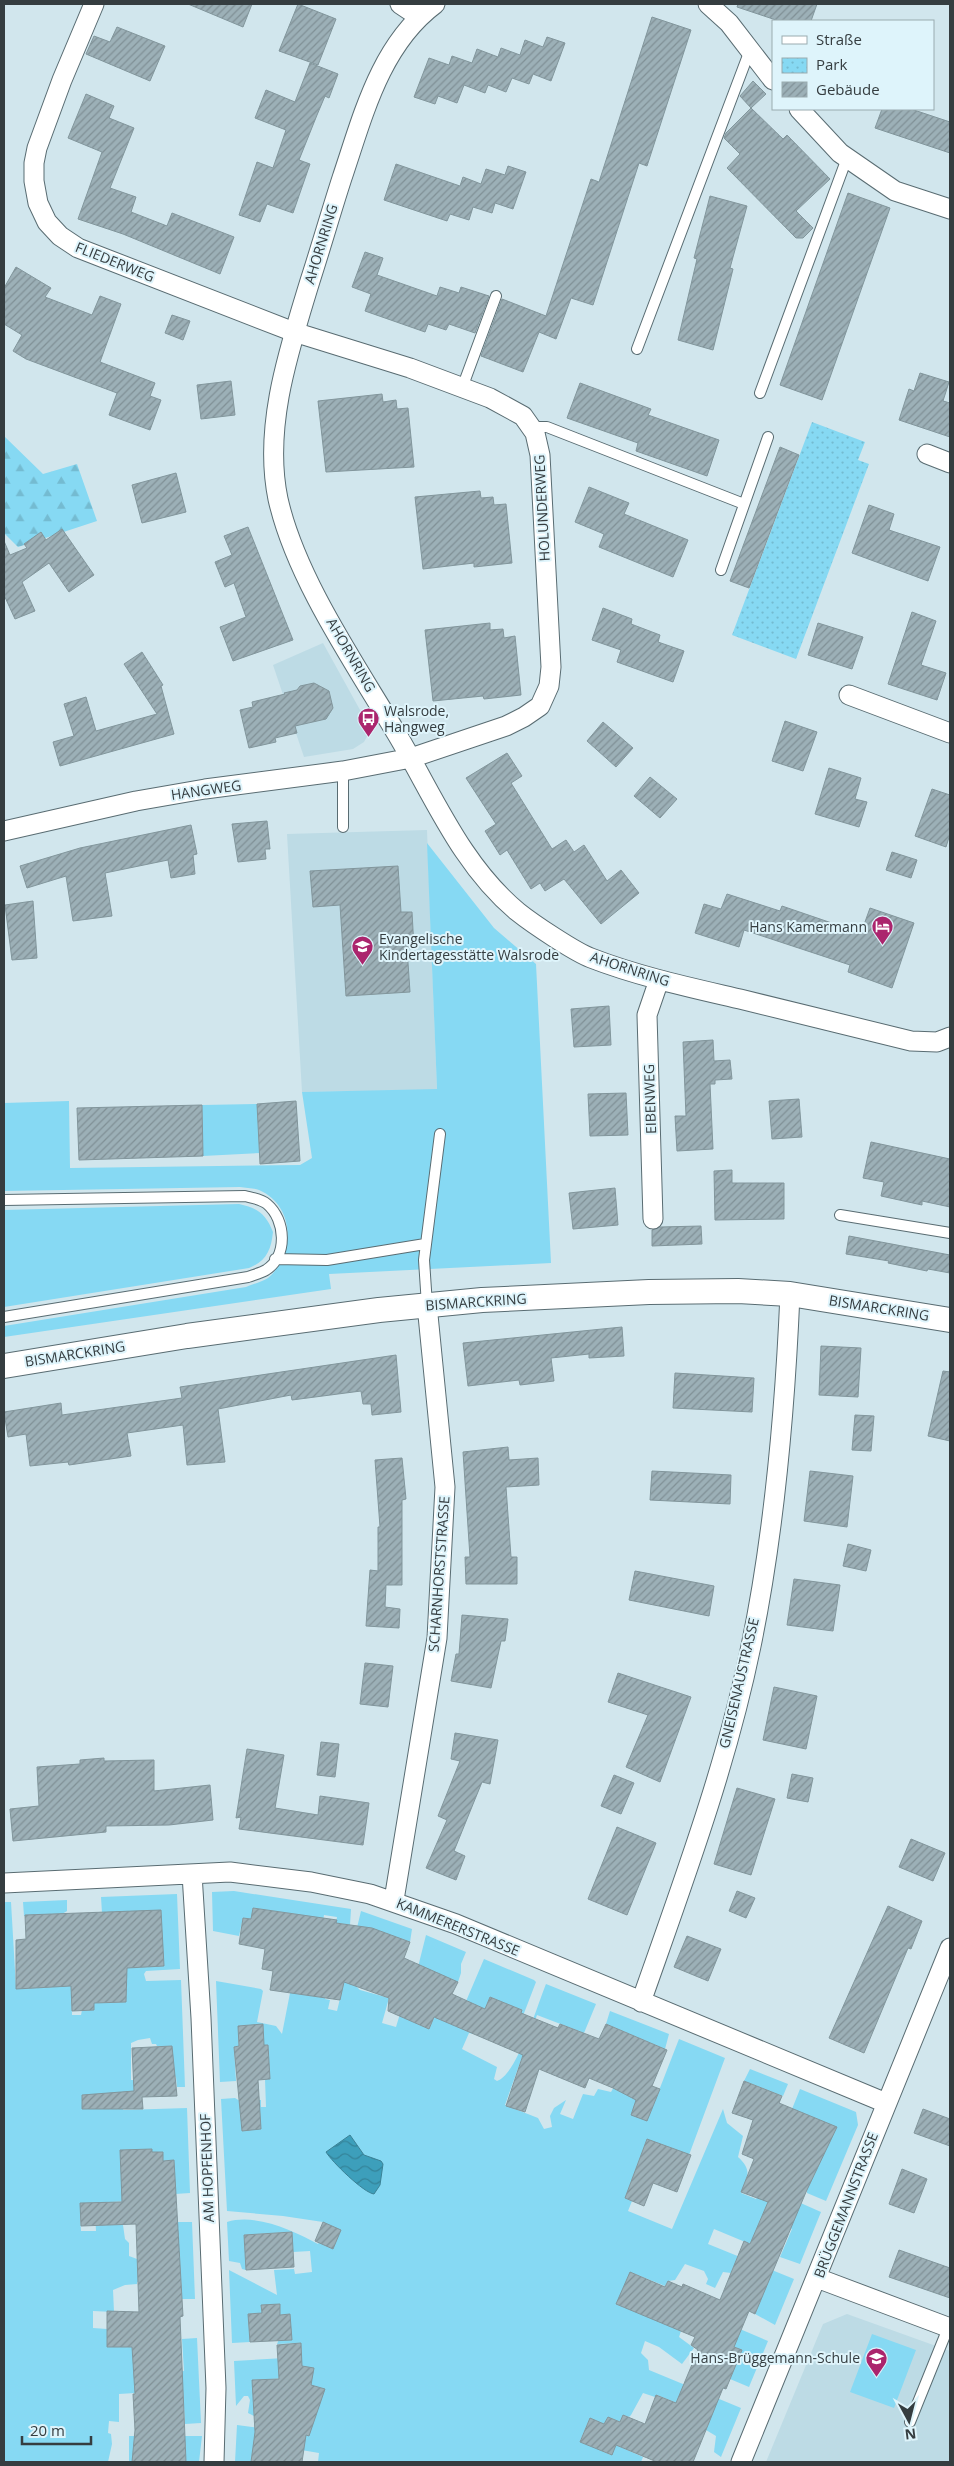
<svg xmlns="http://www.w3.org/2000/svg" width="954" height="2466" viewBox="0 0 954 2466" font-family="'Open Sans',sans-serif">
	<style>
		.built { fill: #bddbe5 }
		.green { fill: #86d9f3 }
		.forest { fill: url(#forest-firs) }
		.park { fill: url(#park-dots) }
		.water { fill: url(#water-waves); stroke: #3b8296 }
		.building { fill: url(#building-hatch); stroke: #82969c }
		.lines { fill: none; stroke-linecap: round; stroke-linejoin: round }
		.service-casing { stroke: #596c72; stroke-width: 12 }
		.minor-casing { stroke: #596c72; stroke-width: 21 }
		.tertiary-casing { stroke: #596c72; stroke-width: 26 }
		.service { stroke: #fff; stroke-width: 10 }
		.minor { stroke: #fff; stroke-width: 19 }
		.tertiary { stroke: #fff; stroke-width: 24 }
		.labels { text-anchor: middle; stroke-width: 4; stroke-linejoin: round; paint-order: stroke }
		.street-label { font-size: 14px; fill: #353d40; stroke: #def4fb }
		.poi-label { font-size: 14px; fill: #353d40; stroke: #def4fb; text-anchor: start }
	</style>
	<defs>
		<pattern id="forest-firs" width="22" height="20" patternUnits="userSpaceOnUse" patternTransform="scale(1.25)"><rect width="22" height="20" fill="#86d9f3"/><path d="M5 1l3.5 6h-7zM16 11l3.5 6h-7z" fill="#74bbd1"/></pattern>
		<pattern id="park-dots" width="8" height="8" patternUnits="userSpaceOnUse" patternTransform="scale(1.25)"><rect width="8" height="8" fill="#86d9f3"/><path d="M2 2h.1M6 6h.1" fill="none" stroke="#74bbd1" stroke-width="1.8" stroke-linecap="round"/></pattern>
		<pattern id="water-waves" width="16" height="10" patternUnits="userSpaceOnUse" patternTransform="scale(1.25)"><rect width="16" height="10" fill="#3d9fbb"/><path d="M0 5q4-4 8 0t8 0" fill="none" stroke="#348399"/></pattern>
		<pattern id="building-hatch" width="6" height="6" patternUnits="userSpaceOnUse" patternTransform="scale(1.25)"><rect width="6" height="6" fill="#9cb0b7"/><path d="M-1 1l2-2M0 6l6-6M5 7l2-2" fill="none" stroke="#809096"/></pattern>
	</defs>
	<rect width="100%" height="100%" fill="#d1e6ed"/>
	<!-- built -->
	<path class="built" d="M323,643L365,719L369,733L364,742L353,749L304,757L273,665Z
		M427,830L437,1090L302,1092L287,834Z
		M847,2314L950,2351V2462H766L823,2324Z"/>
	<!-- green -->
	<path class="green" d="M427,843L494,928L536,964L551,1263L329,1274L331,1289L4,1337V1326L246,1287C253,1284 262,1282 268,1278C295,1255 296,1206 259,1190C254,1188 246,1188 240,1187L4,1191V1103L69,1101L70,1168L300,1165L312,1158L302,1092L437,1089Z
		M257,1104L260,1153L203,1156L202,1105Z
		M239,1204C258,1208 266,1214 273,1232C271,1251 266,1261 249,1268L4,1307V1210Z
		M234,1891L351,1909L350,1925L336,1923L337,1917L324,1915L323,1921L336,1969L325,1999L330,2000L328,2009L337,2011L361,1911L412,1929L410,1942L375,1930L355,1985L360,1990L389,1998L382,2023L396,2027L406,1994L418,1967L426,1935L466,1952L461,1964V1973L458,1982L414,2009L409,2020L429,2029L434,2017L460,2027L464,2006L484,1959L534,1980L536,1982L521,2021L518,2020L522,2010L490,1997L474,2034L469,2033L462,2049L497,2067L494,2079L497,2081C517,2075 538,2003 546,1984L596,2004L584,2033L537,2015L505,2105L538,2118L544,2129L552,2127L550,2116L554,2108L566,2100L560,2114L573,2119L583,2094L594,2096L598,2089L611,2092L619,2078L651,2111L679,2039L725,2058L689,2155L647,2139L625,2198L632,2201L628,2211L672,2229L723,2109L727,2123L743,2136L738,2157C753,2171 747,2176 741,2193L756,2199L800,2089L856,2112L858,2125L826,2201L807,2193V2191L778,2193L821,2212L800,2264L780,2257L792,2229L780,2223L766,2207L750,2244L714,2229L708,2244L794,2279L775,2325L755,2314L768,2282L733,2268L731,2273L723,2272L715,2288L706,2284L708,2279L704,2271L685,2264L675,2280L668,2281L665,2286L630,2272L681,2331L679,2337L694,2348L682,2364L659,2347L645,2341L641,2353L648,2360L649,2370L741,2408L721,2457L714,2452L716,2436L706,2430L711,2417L657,2395L655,2397L643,2393L631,2415L629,2417L623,2415L620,2422L608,2417L604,2424L590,2418L580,2441L611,2455L616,2445L643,2457L641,2462H318L319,2453L254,2442L251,2462H235L237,2425L260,2428L305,2377L253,2380L254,2416L248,2413L250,2400L248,2396H244L236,2406L234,2361L302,2357L301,2345V2343L277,2344L290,2314L280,2315V2304L261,2306L262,2313L248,2314L250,2342L232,2343L229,2270L277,2295L274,2270L294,2269L295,2274L312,2272L310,2251L293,2252L291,2232L244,2235L246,2270L242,2269L240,2263L229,2261L227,2222C256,2213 294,2231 318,2244L323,2234V2222L283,2216L227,2211L221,2099L235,2098L240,2101L261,2100V2107H266L265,2079H270L268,2045H264L263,2025L238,2026L239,2046L234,2047L236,2081L220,2082L216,1981L261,1989L263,1991L257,2022L276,2026L282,2034L290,1993L295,1914L253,1908L251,1919L243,1918L239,1936L213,1931L212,1892Z
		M177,1894L180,1969L146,1971L144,1974L146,1981L181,1980L185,2087H177L176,2077L174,2076L172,2046H157L156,2044H152L150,2038L138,2040L131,2043V2080H134V2091L122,2093L123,2110L187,2108L190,2193L175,2194L174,2160L163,2161V2152H152V2149L121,2150L132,2201L89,2203L80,2214L81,2231H96L95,2213L111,2225H123L125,2239L129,2243V2256L137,2259L178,2222H192L195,2299H182L181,2279L137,2282V2284L125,2285L113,2290L114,2312L93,2311V2328L107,2329V2347H132L152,2374L184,2371L182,2339L197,2338L201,2423L185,2424L183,2390L119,2394V2422L109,2421L108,2433L111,2434L112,2444L108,2462H4V1902H11L16,1988L53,1987L71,1974L72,2015H81L82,2010H94V2003L126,2002V1968L102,1913L101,1897Z
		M67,1900V1911L62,1914L24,1916L23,1902Z
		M610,2011L669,2034L665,2049L606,2024Z
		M750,2069L788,2084L783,2096L744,2081Z
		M707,2315L768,2341L749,2387L730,2379L742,2350L707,2336Z
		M872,2334L916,2350L894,2408L850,2392Z
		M129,2436H202L199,2462H185L186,2446L150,2443L134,2453L133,2462H129Z"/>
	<!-- forest -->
	<path class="forest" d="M4,436L43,474L77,464L97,521L18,547L4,533Z"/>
	<!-- park -->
	<path class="park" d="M812,422L865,442L858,460L869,464L796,659L732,635Z"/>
	<!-- water -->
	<path class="water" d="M350,2135L364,2155L381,2161L383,2164L380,2185L374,2194C364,2193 332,2162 326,2152Z"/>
	<!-- building -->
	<path class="building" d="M188,4H252L243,27Z
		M298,4L336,19L318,65L279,51Z
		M738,4H817L811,21H779L737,7Z
		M652,17L691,30L647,166L639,163L593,305L571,298L556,339L539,332L523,372L481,356L502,299L546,316L591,179L599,182Z
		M117,27L165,46L150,81L86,54L94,36L110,42Z
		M547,37L565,43L551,81L533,74L529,84L512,78L506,92L488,85L485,93L464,85L457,103L438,96L435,104L414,97L429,58L449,65L452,56L472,63L477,49L498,57L501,48L520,55L525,40L543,47Z
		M310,63L338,74L329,98L325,96L317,115L299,160L310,164L293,213L267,204L260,222L239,215L257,162L273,168L286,130L255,118L266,90L295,102Z
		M753,81L766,94L751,108L740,96Z
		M86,94L114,106L109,118L134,128L110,188L136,197L131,212L167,226L172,213L234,237L220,274L123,234L78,219L102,152L68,138Z
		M751,108L783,139L787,135L830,179L796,211L813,228L803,238H796L727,168L740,154L724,138L726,133Z
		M882,109H911L950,122V153L875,128Z
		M396,164L460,186L463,177L481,184L486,169L505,175L508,166L526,172L513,209L495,203L492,213L473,207L469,220L450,214L447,221L384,200Z
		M848,193L890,208L822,400L780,385Z
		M710,196L747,206L730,268L733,269L713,350L678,340L697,259L694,258Z
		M365,252L383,258L377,275L437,296L440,287L459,293L461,287L489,296L475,333L449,324L446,330L428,324L425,332L365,311L371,294L352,287Z
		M16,267L51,288L45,297L92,315L100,296L121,304L100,362L155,383L150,396L161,400L150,430L109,415L117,393L26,359L13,351L22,335L4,324V288Z
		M172,315L190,321L183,340L165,333Z
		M920,373L949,382L943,401L950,403V437L899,420L909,389L914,391Z
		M231,381L235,415L201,419L197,385Z
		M580,383L651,409L648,415L719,440L707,476L636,451L638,443L567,418Z
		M382,394L383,402L396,400L397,409L408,408L414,467L326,472L318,401Z
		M780,447L799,455L749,588L730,581Z
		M176,473L186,512L142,523L132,485Z
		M589,487L629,503L624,514L688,540L673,577L599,547L604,534L575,522Z
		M480,491L481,498L493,497L494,505L506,504L512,563L474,567V563L423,569L415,497Z
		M869,505L894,514L889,530L940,547L928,581L852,553Z
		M248,527L293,640L233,661L220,627L246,617L234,583L225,587L215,562L232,555L224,536Z
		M62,529L94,575L69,592L49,563L22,582L35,611L15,619L4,595V541L10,555L27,548L24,544L41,532L46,540Z
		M603,608L632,619L631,624L660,635L658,642L684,651L673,682L617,662L621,650L592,640Z
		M912,612L936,621L921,665L946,673L937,700L888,684Z
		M490,623V630L503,629L504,638L515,636L521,695L484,699L483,696L433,701L425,630Z
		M818,623L863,637L852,669L808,655Z
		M142,652L163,685L161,686L174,734L60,766L53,742L74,736L64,704L86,697L96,731L157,714L124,664Z
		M314,683L329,691L333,708L326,719L295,726L297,733L275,738L276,742L249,748L240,710L253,707L252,702L285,694L284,693L297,690L300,686Z
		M785,721L817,732L803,771L772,761Z
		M603,722L633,748L616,767L587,741Z
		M507,753L522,776L511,783L552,849L566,840L574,852L584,845L607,881L621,870L639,893L601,924L564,879L545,891L540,883L531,889L507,850L500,855L485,831L496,824L466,778Z
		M829,768L861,778L855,799L867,802L859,827L815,814Z
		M650,777L677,799L660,818L634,796Z
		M932,789L950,795V834L946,847L915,836Z
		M267,821L270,849H265L266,859L238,862L232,824Z
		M191,825L197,854L193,855L195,874L171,878L168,860L105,873L112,916L73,921L66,876L27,888L20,866L80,848Z
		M892,852L917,860L911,878L886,870Z
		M398,866L401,912H412L414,948H407L410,992L346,996L340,905L313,907L310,871Z
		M727,894L780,911L782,906L861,933L870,908L914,923L892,988L848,972L850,965L744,930L739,947L695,933L704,904L721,909Z
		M33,901L37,958L12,960L5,905Z
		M609,1006L611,1045L574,1047L571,1009Z
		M713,1040L714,1061L730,1060L732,1079L715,1080V1084H710L713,1149L677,1151L675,1116H686L683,1042Z
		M626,1093L628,1135L590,1136L588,1094Z
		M799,1099L802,1137L772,1139L769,1101Z
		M296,1101L300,1161L260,1164L257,1104Z
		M202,1105L203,1156L79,1160L77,1108Z
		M871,1142L950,1159V1207L922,1201V1205L881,1196L884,1182L863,1178Z
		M732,1170V1183H784V1219L715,1220L714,1171Z
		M615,1188L618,1225L573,1229L569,1193Z
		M701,1226L702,1244L652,1246V1230L660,1227Z
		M849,1236L950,1255V1273L928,1269L927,1271L888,1263L889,1261L846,1254Z
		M622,1327L624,1356L589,1358V1354L551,1358L554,1381L520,1385L519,1380L468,1386L463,1343Z
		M821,1346L861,1348L858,1397L819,1395Z
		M396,1355L401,1412L372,1415L371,1404H363L361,1391L292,1400L291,1395L218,1409L225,1462L187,1465L183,1425L127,1433L131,1456L69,1465L68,1462L30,1466L26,1434L8,1437L4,1412L61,1403L62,1415L182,1398L180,1387Z
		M943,1371L950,1372V1441L928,1436Z
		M675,1373L754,1378L752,1412L673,1408Z
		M855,1415L874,1416L871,1451L852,1450Z
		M508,1447L509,1460L538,1458L539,1485L506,1487L511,1557H517V1584H466L465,1557H470L463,1452Z
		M402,1458L406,1499L402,1500V1585H386L385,1607L400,1609L399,1628L366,1626L370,1570L378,1571V1527H380L375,1460Z
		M652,1471L731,1475L730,1504L650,1500Z
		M810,1471L853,1476L847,1527L804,1521Z
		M848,1544L871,1550L866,1571L843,1566Z
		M635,1571L714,1586L709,1616L629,1600Z
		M794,1579L840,1585L833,1631L787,1625Z
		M462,1615L508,1619L505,1641H501L491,1688L451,1681L456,1654H459Z
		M365,1663L393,1666L388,1707L360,1704Z
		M618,1673L691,1697L660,1782L626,1767L648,1715L608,1702Z
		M774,1687L817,1696L806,1749L763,1740Z
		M455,1733L498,1740L490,1784L482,1782L454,1851L465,1856L456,1880L426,1868L447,1820L438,1816L460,1761L451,1759Z
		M321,1742L339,1744L335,1777L317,1775Z
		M247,1749L284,1755L275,1808L318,1815L320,1796L369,1803L363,1845L239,1829L241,1817L236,1818Z
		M104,1758V1761L154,1760V1791L210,1785L213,1820L169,1825L106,1826V1832L13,1841L10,1809L39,1806L37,1767L80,1764V1760Z
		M792,1774L813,1778L808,1802L787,1798Z
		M614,1775L634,1783L621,1814L601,1806Z
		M737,1788L775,1799L751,1875L714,1864Z
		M617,1827L656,1843L627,1915L588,1899Z
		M911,1839L945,1853L933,1881L899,1867Z
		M737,1891L755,1898L746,1918L729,1911Z
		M888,1906L922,1921L911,1949L908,1948L864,2053L829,2038Z
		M253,1908L337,1920L336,1923L372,1928L410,1942L404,1958L458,1982L452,1994L485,2009L490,1997L522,2010L521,2013L558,2028L560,2024L599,2039L606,2024L667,2050L652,2086L660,2089L647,2121L631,2115L636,2100L613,2088L589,2078L585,2088L539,2069L525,2112L506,2106L523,2055L434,2017L429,2029L388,2011L389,1998L344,1982L340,2000L270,1990L273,1971L262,1969L265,1949L239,1944L243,1918L251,1919Z
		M161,1910L164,1966L127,1968L126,2002L94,2003V2010L72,2011L71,1986L16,1989V1940L26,1939L25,1915Z
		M687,1936L721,1949L708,1981L674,1967Z
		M263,2024L264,2045H268L270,2079L258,2080L261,2129L242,2131L234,2047L239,2046L238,2026Z
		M172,2046L177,2096L142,2097L143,2109H82V2095L134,2091L132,2048Z
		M744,2081L782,2096L779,2103L837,2127L806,2192L755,2314L749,2311L734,2347L742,2350L726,2389L723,2388L693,2462H657L616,2445L612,2455L580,2442L590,2418L604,2424L608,2417L620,2422L623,2415L645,2424L656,2395L676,2403L698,2350L691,2345L695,2337L616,2304L630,2272L665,2287L668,2281L682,2287L683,2284L720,2300L744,2241L750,2244L768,2202L741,2192L754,2159L742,2154L753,2120L732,2113Z
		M923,2109L950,2119V2146L914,2133Z
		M647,2139L691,2155L677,2192L653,2183L644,2206L625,2198Z
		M152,2149V2152H163V2161L174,2160L183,2316L180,2317L186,2462H132L135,2430L133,2394H135L132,2347H107V2311L139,2312L136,2224L81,2226L80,2203L122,2202L120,2150Z
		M902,2169L927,2179L914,2213L889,2204Z
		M323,2222L341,2230L333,2249L315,2241Z
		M292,2232L294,2267L246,2270L244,2235Z
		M899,2250L950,2268V2298L889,2277Z
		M280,2304V2315L290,2314L292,2340L250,2342L248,2314L262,2313L261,2305Z
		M301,2343L302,2366L314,2368L311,2385L325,2389L309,2436L306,2435L302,2462H251L255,2432L252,2380L279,2379L277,2345Z"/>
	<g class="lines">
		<defs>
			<path id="service" d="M637,349L750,50
				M462,388L496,296
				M760,393L847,158
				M531,427H547L744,504
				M721,570L768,437
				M343,771V827
				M4,1200L245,1196C253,1198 261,1199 267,1204C286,1220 288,1256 266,1270C261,1273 253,1275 248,1277L4,1317
				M840,1215L950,1233
				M275,1259L327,1260L425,1244
				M427,1305L424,1260L440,1134
				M910,2422L948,2328"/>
			<path id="minor" d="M400,4L418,16
				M435,4C380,45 363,116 342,178C331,212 321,247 310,281C289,350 263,427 278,499C296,579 356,665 398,736C434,797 462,866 518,912C533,924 575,952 591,958C640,977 693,988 744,1000C800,1014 855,1027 911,1041L937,1042L950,1037
				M708,4L729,23L773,80
				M799,109L840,153L895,191L950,209
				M927,454L950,463
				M849,695L950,733
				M4,831L136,801L205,789L343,771L411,758L506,726L524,717L540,706L549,686L551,667L540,455L535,433L523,416L490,398L410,368L294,332L78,248L60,236L47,222L38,203L34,181V163L37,148L62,80L94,4
				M653,1219L647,1015L659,980
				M192,1874L201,2018L216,2388L214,2462
				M4,1883L230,1872L311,1882L370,1894L456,1924L886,2103
				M394,1900L437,1638L445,1487L427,1305
				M641,2002C682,1885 726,1768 751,1646C775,1530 785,1411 790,1294
				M817,2278L950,2328
				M741,2462L950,1948"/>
			<path id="tertiary" d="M4,1366L187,1336L379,1310L482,1300L649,1292L738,1291L790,1294L950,1320"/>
		</defs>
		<!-- service casing -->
		<use href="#service" class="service-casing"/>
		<!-- minor casing -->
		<use href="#minor" class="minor-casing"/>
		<!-- tertiary casing -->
		<use href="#tertiary" class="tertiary-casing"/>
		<!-- service -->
		<use href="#service" class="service"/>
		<!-- minor -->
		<use href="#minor" class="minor"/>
		<!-- tertiary -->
		<use href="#tertiary" class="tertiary"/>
	</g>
	<!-- icons -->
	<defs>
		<symbol id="bus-pin" viewBox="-11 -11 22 30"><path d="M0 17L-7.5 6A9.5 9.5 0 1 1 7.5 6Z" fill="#ab256d" stroke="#def4fb"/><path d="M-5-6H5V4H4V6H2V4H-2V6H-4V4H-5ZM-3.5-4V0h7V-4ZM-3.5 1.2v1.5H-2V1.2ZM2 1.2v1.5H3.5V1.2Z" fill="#fff"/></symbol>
		<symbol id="hotel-pin" viewBox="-11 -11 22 30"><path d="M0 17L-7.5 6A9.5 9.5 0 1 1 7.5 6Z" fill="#ab256d" stroke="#def4fb"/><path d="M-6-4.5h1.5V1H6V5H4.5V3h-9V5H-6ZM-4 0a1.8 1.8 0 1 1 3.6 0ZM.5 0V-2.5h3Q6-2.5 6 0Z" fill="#fff"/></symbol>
		<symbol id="school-pin" viewBox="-11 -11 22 30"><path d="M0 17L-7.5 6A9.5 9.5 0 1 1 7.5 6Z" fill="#ab256d" stroke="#def4fb"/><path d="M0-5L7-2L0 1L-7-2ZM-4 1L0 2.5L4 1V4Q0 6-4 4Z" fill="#fff"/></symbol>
	</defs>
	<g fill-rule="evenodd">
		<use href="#bus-pin" x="356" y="706" width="25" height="34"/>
		<use href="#hotel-pin" x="870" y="914" width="25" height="34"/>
		<use href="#school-pin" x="350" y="934" width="25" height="34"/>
		<use href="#school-pin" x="864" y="2346" width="25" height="34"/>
	</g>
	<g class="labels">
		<!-- street labels -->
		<g class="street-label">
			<text transform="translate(321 244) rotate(-73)" y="5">AHORNRING</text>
			<text transform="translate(115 262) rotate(22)" y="5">FLIEDERWEG</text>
			<text transform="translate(542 508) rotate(-93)" y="5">HOLUNDERWEG</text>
			<text transform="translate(351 655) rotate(60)" y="5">AHORNRING</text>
			<text transform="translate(206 790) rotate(-8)" y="5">HANGWEG</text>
			<text transform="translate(630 969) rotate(18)" y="5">AHORNRING</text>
			<text transform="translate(650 1099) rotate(-92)" y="5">EIBENWEG</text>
			<text transform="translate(476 1302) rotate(-4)" y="5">BISMARCKRING</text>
			<text transform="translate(879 1308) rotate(9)" y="5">BISMARCKRING</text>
			<text transform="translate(75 1354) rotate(-9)" y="5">BISMARCKRING</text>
			<text transform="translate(439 1574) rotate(-86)" y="5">SCHARNHORSTSTRASSE</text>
			<text transform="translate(739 1683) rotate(-77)" y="5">GNEISENAUSTRASSE</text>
			<text transform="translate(458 1927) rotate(22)" y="5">KAMMERERSTRASSE</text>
			<text transform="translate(207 2168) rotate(-92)" y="5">AM HOPFENHOF</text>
			<text transform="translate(846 2205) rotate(-69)" y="5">BRÜGGEMANNSTRASSE</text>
		</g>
		<!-- poi labels -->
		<g class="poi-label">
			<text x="384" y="716">Walsrode,<tspan x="384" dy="16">Hangweg</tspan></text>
			<text x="867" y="932" text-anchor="end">Hans Kamermann</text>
			<text x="379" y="944">Evangelische<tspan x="379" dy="16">Kindertagesstätte Walsrode</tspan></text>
			<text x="860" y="2363" text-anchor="end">Hans-Brüggemann-Schule</text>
		</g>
	</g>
	<!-- border -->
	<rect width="954" height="2466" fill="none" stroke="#353d40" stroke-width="10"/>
	<!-- legend -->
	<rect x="772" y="20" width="162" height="90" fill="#def4fb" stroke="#9aabb0"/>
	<rect x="782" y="36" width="25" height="8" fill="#ffffff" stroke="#9aabb0"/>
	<text x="816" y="45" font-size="15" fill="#353d40">Straße</text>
	<rect x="782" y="58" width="25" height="15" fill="url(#park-dots)" stroke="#9aabb0"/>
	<text x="816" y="70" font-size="15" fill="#353d40">Park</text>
	<rect x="782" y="82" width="25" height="15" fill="url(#building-hatch)" stroke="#9aabb0"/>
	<text x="816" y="95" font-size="15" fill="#353d40">Gebäude</text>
	<!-- north arrow -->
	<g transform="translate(909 2421) rotate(173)" stroke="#def4fb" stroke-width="4" paint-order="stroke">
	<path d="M0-4L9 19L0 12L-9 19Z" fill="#353d40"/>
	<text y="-8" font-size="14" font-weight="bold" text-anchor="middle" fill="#353d40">N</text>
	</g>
	<!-- scale -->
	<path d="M22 2436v8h69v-8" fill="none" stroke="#353d40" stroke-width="2.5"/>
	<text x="30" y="2436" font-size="15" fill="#353d40" stroke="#def4fb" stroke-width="4" paint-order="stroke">20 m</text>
</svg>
